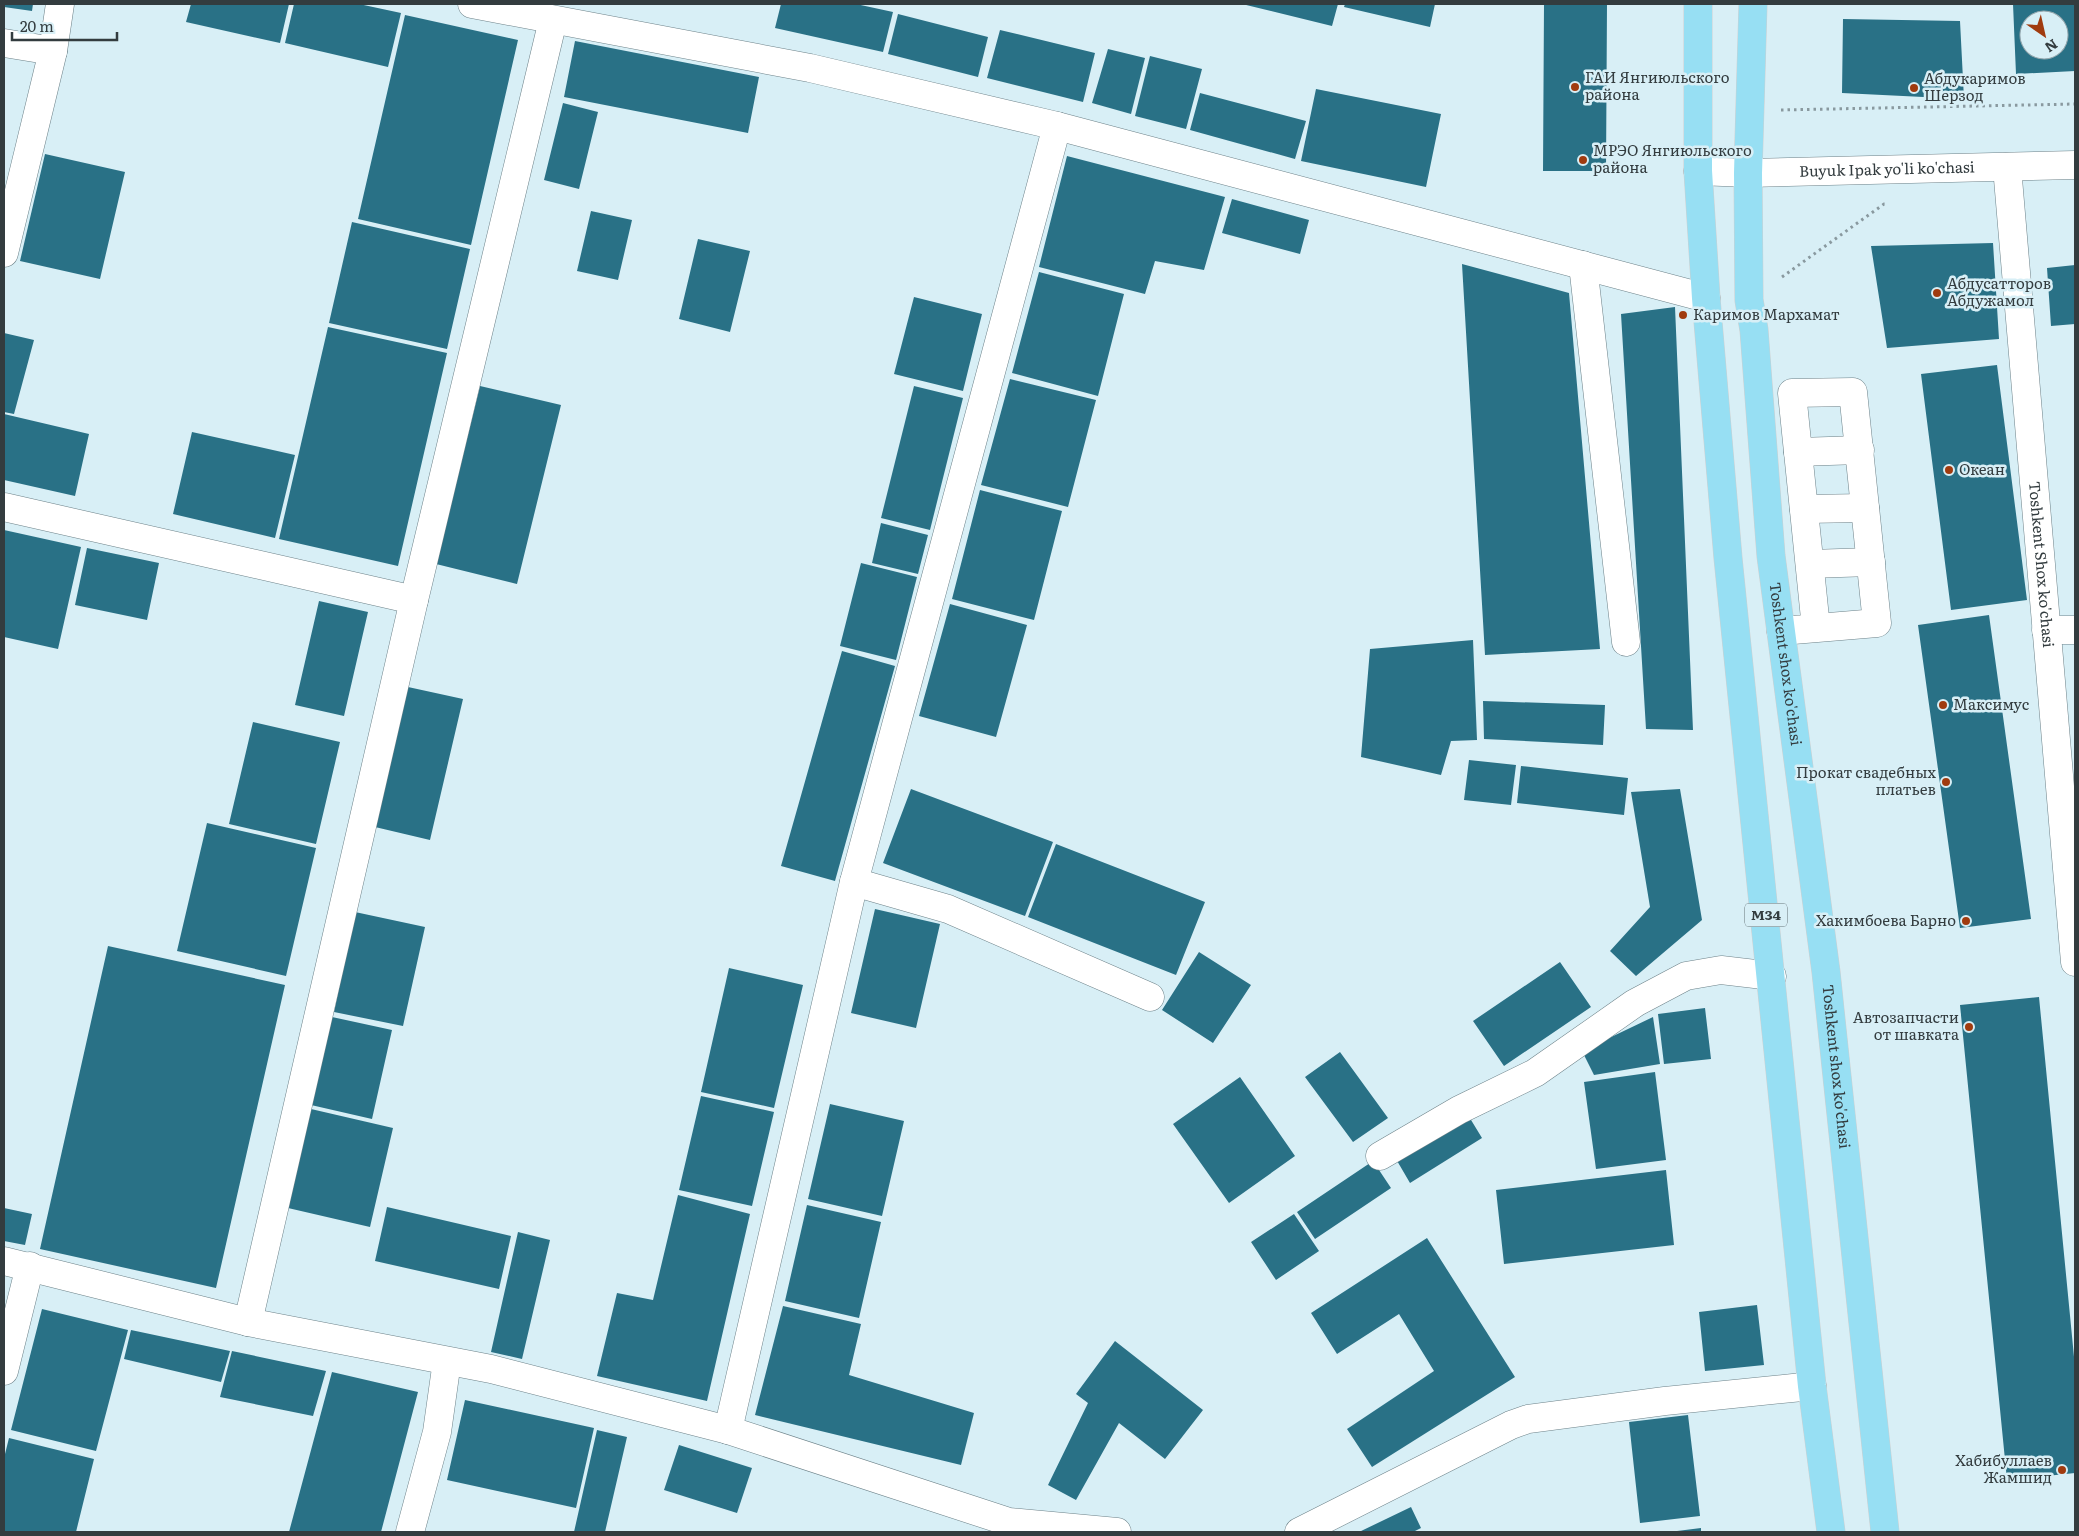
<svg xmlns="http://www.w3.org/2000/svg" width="2079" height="1536" viewBox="0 0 2079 1536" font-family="Literata,serif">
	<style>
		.building { fill: #297186; fill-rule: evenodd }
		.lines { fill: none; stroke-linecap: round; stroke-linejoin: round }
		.minor-casing { stroke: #6d8289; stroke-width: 29 }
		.major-casing { stroke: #ced0d1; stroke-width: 29 }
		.path { stroke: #89999f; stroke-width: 3; stroke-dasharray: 2.5 4; stroke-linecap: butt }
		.minor { stroke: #fff; stroke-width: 28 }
		.major { stroke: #97dff3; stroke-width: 28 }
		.poi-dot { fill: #a03b0f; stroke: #d8eff6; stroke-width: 2 }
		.labels { text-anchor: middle; stroke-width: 5; stroke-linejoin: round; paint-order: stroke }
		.shield { fill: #d8eff6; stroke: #647276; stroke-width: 1 }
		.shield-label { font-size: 14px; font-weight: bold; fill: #333c3f }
		.poi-label { font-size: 15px; fill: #333c3f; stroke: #d8eff6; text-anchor: start }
		.street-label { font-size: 15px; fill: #333c3f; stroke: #d8eff6 }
	</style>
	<rect width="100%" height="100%" fill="#d8eff6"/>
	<!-- building -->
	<path class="building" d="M4,4H33L32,11L4,7Z
		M191,4H289L280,43L186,22Z
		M294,4H359L401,13L388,67L285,43Z
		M781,4H856L893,12L883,52L775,28Z
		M1242,4H1338L1332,26Z
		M1345,4H1435L1430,27L1344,7Z
		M1544,4H1607L1606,171H1543Z
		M2013,4H2075V71L2016,74ZM2029,20H2059V50H2029Z
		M898,14L988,37L978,77L888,54Z
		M405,15L518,40L471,245L358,219Z
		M1843,19L1960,21L1964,99L1842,93Z
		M1000,30L1095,53L1083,102L987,78Z
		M575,41L759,77L748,133L564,97Z
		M1108,49L1145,58L1131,114L1092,103Z
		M1150,56L1202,69L1186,129L1135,116Z
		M1316,89L1441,114L1426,187L1301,161Z
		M1200,93L1306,121L1295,159L1190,130Z
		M563,103L598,112L579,189L544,180Z
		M45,154L125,172L100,279L20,261Z
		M1067,156L1225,197L1204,270L1155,261L1145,294L1039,267Z
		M1232,199L1309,220L1300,254L1222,233Z
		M591,211L632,220L618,280L577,271Z
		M352,222L470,249L447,349L329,323Z
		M698,239L750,251L730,332L679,319Z
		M1993,243L1999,339L1887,348L1871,246Z
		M1462,264L1569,293L1600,649L1485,655Z
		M2075,265V324L2051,326L2047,268Z
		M1039,272L1124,294L1098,396L1012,373Z
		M914,297L982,314L963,391L894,374Z
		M1675,307L1693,730L1646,729L1621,314Z
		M328,327L447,353L398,566L279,539Z
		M4,333L34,340L14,414L4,412Z
		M1997,365L2027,600L1951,610L1921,374Z
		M1010,379L1096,400L1068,507L981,485Z
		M480,386L561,405L517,584L436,564Z
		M914,386L963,398L930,530L881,518Z
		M4,414L89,434L75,496L4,480Z
		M192,432L295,455L275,538L173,514Z
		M980,490L1062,511L1034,620L952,599Z
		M881,523L928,535L918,574L872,563Z
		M4,530L81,547L58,649L4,637Z
		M87,548L159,563L147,620L75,605Z
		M861,563L917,577L896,660L840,646Z
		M319,601L368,612L344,716L295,705Z
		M950,604L1027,625L996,737L919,716Z
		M1989,615L2031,919L1960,928L1918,625Z
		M1473,640L1477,740L1451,741L1441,775L1361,757L1370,649Z
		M842,651L895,666L835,881L781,866Z
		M408,687L463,699L430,840L375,827Z
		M1483,701L1605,705L1603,745L1484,739Z
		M253,722L340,742L316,844L229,824Z
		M1469,760L1516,765L1511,805L1464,800Z
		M1521,766L1628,778L1624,815L1517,803Z
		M911,789L1053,842L1025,916L883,863Z
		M1680,789L1702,920L1636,976L1610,951L1650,907L1631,792Z
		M207,823L316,848L286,976L177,951Z
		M1056,844L1205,902L1176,975L1028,917Z
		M875,909L940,924L916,1028L851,1013Z
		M355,912L425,927L403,1026L334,1012Z
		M108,946L285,985L216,1288L40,1249Z
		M1199,952L1251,985L1213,1043L1162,1010Z
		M1560,962L1591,1007L1504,1066L1473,1021Z
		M729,968L803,985L774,1108L701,1092Z
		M2039,997L2075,1367V1473L2007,1480L1960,1005Z
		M1705,1008L1711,1059L1664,1064L1658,1014Z
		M332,1017L392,1030L372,1119L311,1105Z
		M1653,1017L1660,1064L1594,1075L1582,1051Z
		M1340,1052L1388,1118L1353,1142L1305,1077Z
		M1655,1072L1666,1160L1596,1169L1584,1082Z
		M1240,1077L1295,1156L1229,1203L1173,1124Z
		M701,1096L774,1112L752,1206L679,1190Z
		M830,1104L904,1121L882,1216L808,1199Z
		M311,1109L393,1128L370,1227L288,1208Z
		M1468,1115L1482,1138L1410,1183L1396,1159Z
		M1373,1161L1391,1188L1315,1239L1297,1212Z
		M1666,1170L1674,1245L1504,1264L1496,1190Z
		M678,1195L750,1214L707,1401L597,1376L617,1293L653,1300Z
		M807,1205L881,1222L859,1318L785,1301Z
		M387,1207L511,1236L499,1289L375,1261Z
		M4,1208L32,1214L25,1245L4,1241Z
		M1294,1214L1319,1251L1276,1280L1251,1242Z
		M518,1232L550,1240L522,1359L491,1352Z
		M1427,1238L1515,1377L1372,1467L1347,1429L1434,1371L1399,1314L1337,1354L1311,1313Z
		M1757,1305L1764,1365L1705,1371L1699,1312Z
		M783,1306L861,1324L849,1375L974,1413L961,1465L755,1415Z
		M42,1309L128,1330L96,1451L11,1430Z
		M131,1330L230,1351L221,1382L124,1359Z
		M1115,1341L1203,1410L1165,1459L1119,1423L1076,1500L1048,1485L1088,1403L1076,1394Z
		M232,1351L326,1371L313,1416L220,1397Z
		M332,1372L418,1392L381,1532H289Z
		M465,1400L594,1428L576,1508L447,1480Z
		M1688,1415L1700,1516L1640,1523L1629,1422Z
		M597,1430L627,1437L605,1532H574Z
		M9,1438L94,1459L76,1532H4V1458Z
		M679,1445L752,1468L737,1513L664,1490Z
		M1411,1507L1421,1528L1413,1532H1359Z
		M1701,1528V1532H1677V1531Z"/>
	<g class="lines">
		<defs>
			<g id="minor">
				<path d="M472,4L810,68L1057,126L1706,298"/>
				<path d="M4,43L53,51"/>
				<path id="s1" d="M2007,167L2075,962"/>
				<path id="s2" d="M1698,171L1748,173L2075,165"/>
				<path d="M4,253L53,51L60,4"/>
				<path d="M1583,265L1626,642"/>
				<path d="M1798,452L1860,450"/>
				<path d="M4,507L414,600"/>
				<path d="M1804,509L1865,508"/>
				<path d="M1810,564L1871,562"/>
				<path d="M2046,630H2075"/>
				<path d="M1781,631L1877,623L1853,392L1792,393L1816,628"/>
				<path d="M854,882L948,909L1150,997"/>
				<path d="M1380,1156L1459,1110L1535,1073L1635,1003L1686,976L1721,970L1772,976"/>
				<path d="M4,1261L248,1322L491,1369L728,1430L1009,1522L1117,1532"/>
				<path d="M248,1322L414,600L553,20"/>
				<path d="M4,1371L30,1266"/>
				<path d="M728,1430L854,882L1057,126"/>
				<path d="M410,1532L437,1432L447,1361"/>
				<path d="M1299,1532L1511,1425L1528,1419L1665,1401L1812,1386"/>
			</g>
			<g id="major">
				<path d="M1698,4V171L1706,298L1728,558L1812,1386L1831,1532"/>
				<path id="s3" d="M1753,4L1748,173L1749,300L1754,330L1771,556L1826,972L1885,1532"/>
			</g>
		</defs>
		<!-- minor casing -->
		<use href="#minor" class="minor-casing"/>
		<!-- major casing -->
		<use href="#major" class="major-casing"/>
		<!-- path -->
		<path class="path" d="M1781,110L2075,104
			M1782,277L1884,204H1888"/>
		<!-- minor -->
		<use href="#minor" class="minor"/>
		<!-- major -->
		<use href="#major" class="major"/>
	</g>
	<!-- markers -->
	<g class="poi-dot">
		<circle cx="1575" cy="87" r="5"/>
		<circle cx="1914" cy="88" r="5"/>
		<circle cx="1583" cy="160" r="5"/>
		<circle cx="1937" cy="293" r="5"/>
		<circle cx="1683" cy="315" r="5"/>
		<circle cx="1949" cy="470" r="5"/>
		<circle cx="1943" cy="705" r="5"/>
		<circle cx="1946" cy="782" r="5"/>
		<circle cx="1966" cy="921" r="5"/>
		<circle cx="1969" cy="1027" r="5"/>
		<circle cx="2062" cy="1470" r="5"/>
	</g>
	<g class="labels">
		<!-- shield labels -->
		<rect class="shield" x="1745" y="903.5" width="42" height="23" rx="4"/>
		<g class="shield-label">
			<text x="1766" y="920">M34</text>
		</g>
		<!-- poi labels -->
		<g class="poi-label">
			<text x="1585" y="83">ГАИ Янгиюльского<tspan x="1585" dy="17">района</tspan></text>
			<text x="1924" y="84">Абдукаримов<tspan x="1924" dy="17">Шерзод</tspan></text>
			<text x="1593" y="156">МРЭО Янгиюльского<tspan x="1593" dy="17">района</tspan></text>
			<text x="1947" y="289">Абдусатторов<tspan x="1947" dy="17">Абдужамол</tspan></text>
			<text x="1693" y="320">Каримов Мархамат</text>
			<text x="1959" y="475">Океан</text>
			<text x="1953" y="710">Максимус</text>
			<text x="1936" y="778" text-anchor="end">Прокат свадебных<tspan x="1936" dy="17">платьев</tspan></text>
			<text x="1956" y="926" text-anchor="end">Хакимбоева Барно</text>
			<text x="1959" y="1023" text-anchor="end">Автозапчасти<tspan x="1959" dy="17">от шавката</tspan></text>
			<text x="2052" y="1466" text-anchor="end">Хабибуллаев<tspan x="2052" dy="17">Жамшид</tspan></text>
		</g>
		<!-- street labels -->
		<g class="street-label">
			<text dy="5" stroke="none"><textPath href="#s2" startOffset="189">Buyuk Ipak yo'li ko'chasi</textPath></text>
			<text dy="5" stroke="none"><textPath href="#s1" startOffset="399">Toshkent Shox ko'chasi</textPath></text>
			<text dy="5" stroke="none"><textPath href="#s3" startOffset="662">Toshkent shox ko'chasi</textPath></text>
			<text dy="5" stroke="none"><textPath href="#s3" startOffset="1068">Toshkent shox ko'chasi</textPath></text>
		</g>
	</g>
	<!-- border -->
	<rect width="2079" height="1536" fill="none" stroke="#333c3f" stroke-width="10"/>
	<!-- north arrow -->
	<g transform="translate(2044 35) rotate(146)"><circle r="24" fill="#d8eff6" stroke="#96a7ad"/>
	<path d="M0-4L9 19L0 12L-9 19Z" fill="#a03b0f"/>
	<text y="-8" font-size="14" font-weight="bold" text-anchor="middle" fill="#333c3f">N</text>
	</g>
	<!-- scale -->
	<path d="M12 32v8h105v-8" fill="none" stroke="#333c3f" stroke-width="2.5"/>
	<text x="20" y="32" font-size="15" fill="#333c3f" stroke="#d8eff6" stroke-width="4" paint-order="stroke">20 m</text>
</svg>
